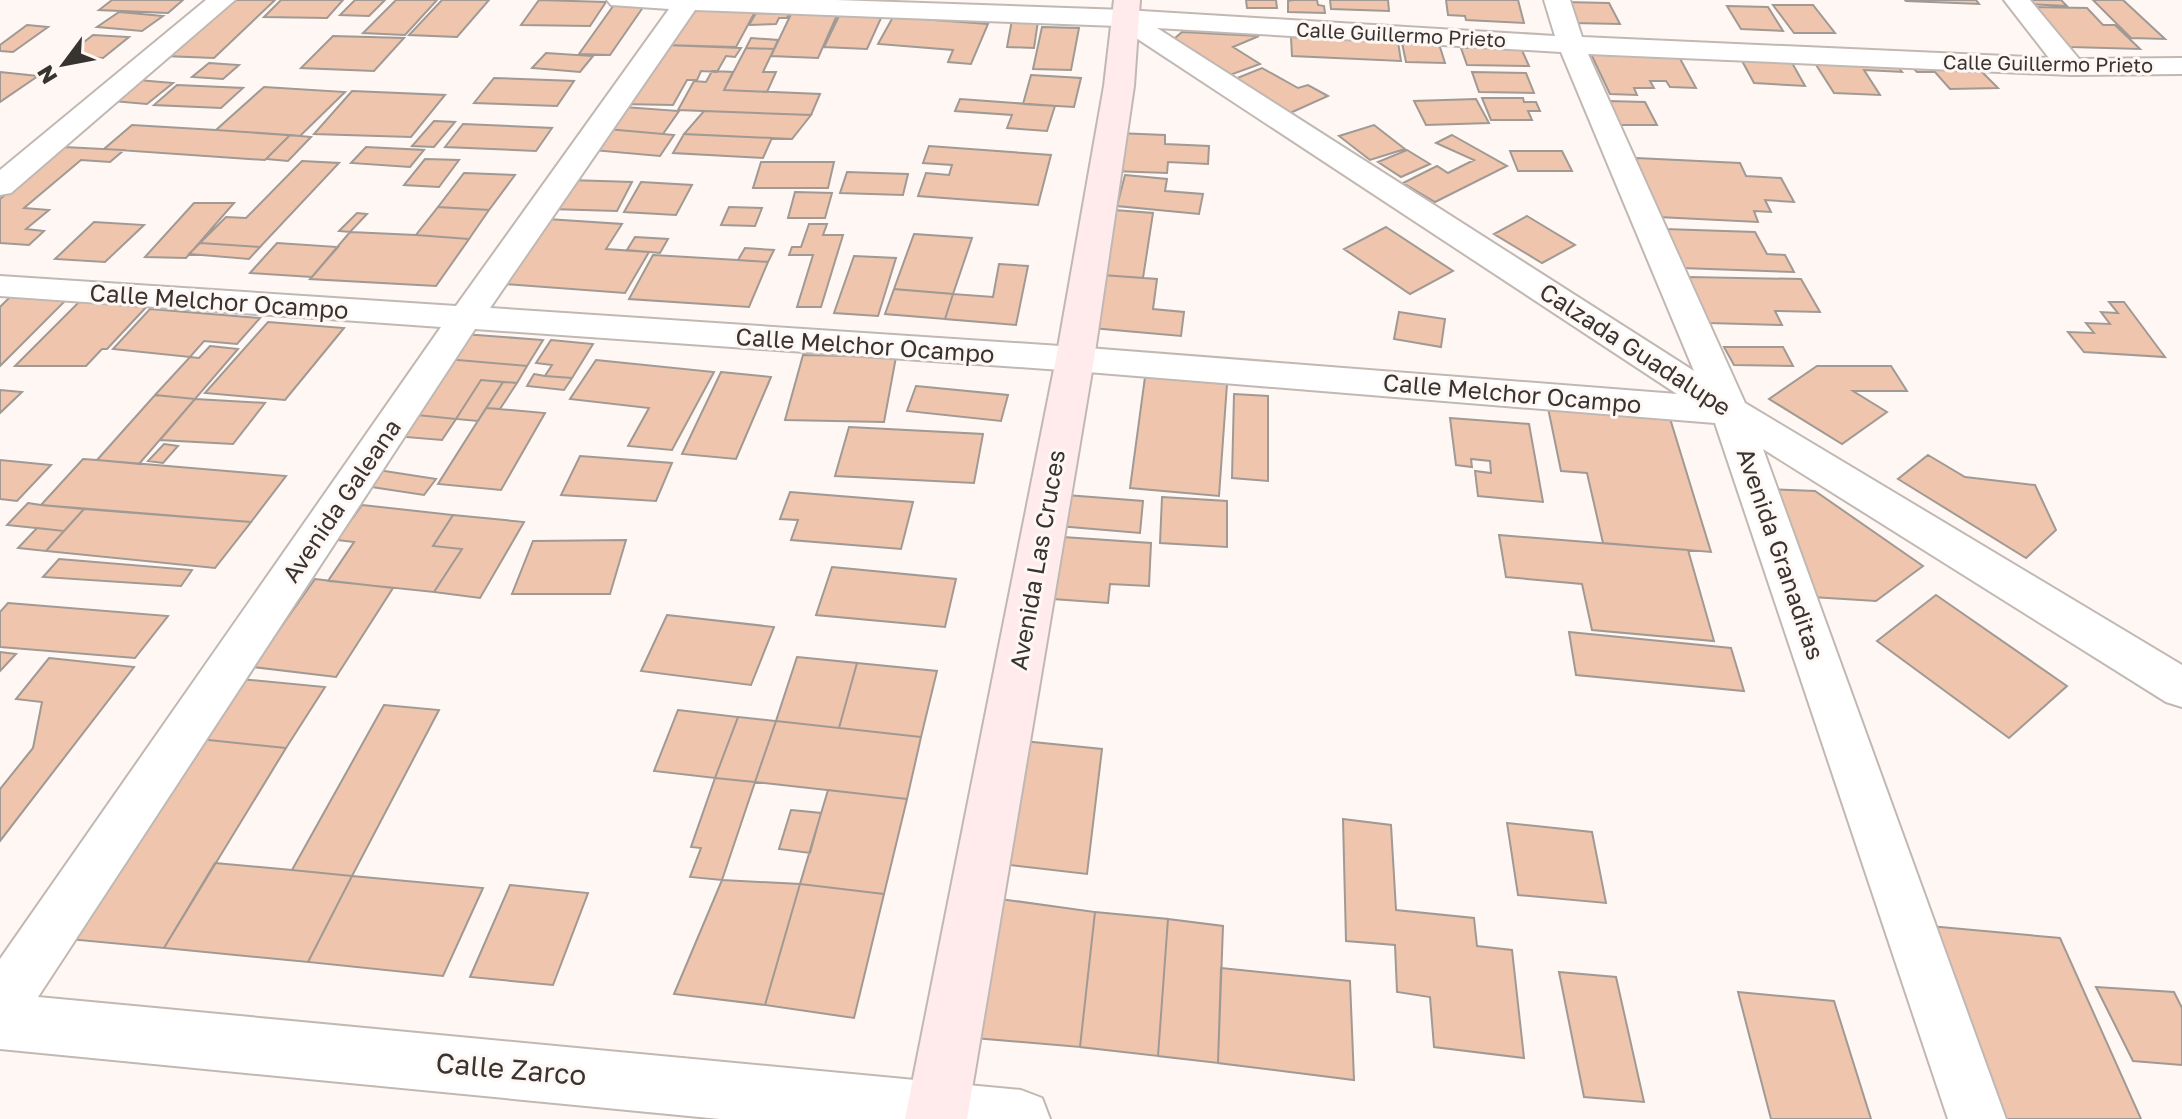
<svg xmlns="http://www.w3.org/2000/svg" width="2182" height="1119" viewBox="0 0 2182 1119" font-family="'Golos Text',sans-serif">
	<style>
		.building { fill: #efc6ad; stroke: #a19994; stroke-width: 2 }
		.lines { fill: none; stroke-linecap: round; stroke-linejoin: round }
		.street-casing { stroke: #c1b8b3; stroke-width: 4 }
		.secondary-casing { stroke: #c1b8b3; stroke-width: 4 }
		.street { fill: #fff; fill-rule: evenodd }
		.secondary { fill: #ffebec; fill-rule: evenodd }
		.labels { text-anchor: middle; stroke-width: 6; stroke-linejoin: round; paint-order: stroke }
		.far-street-label { font-size: 20px; fill: #373331; stroke: #fef7f3 }
		.street-label { font-size: 24px; fill: #373331; stroke: #fef7f3 }
		.near-street-label { font-size: 28px; fill: #373331; stroke: #fef7f3 }
	</style>
	<rect width="100%" height="100%" fill="#fef7f3"/>
	<!-- building -->
	<path class="building" d="M112,0H183L168,13L99,10Z
		M228,0H275L214,58L165,56Z
		M281,0H343L327,18L264,17Z
		M355,0H385L369,16L340,15Z
		M396,0H437L405,35L363,33Z
		M442,0H489L457,37L409,35Z
		M539,0L606,2L590,26L521,25Z
		M1246,0H1276L1277,8H1247Z
		M1293,0H1317L1318,5L1324,6L1325,13L1288,12V1Z
		M1330,0H1388L1389,11L1331,9Z
		M1446,0H1518L1524,23L1466,20L1465,16L1448,15Z
		M1905,0H1976L1979,4L1906,1Z
		M2025,0H2061L2067,6L2029,4Z
		M2093,0H2123L2165,39L2131,38Z
		M616,2L646,3L610,55L579,54Z
		M1563,2L1609,3L1620,24L1573,23Z
		M1773,5H1813L1835,33H1794Z
		M1727,6L1768,7L1783,31L1741,29Z
		M687,7L756,10L736,47L664,45Z
		M2032,7L2087,8L2103,25H2115L2140,49L2070,47Z
		M119,12L163,16L142,31L97,27Z
		M792,12L838,13L818,58L771,56Z
		M756,13L789,14L787,18H779L776,24L749,25Z
		M840,14L882,16L867,49L824,47Z
		M893,17L988,24L971,64L948,62L953,50L878,44Z
		M1012,20L1038,21L1034,48L1007,47Z
		M27,25L48,27L13,52L0,51V45Z
		M1042,27L1079,28L1071,70L1033,69Z
		M1182,32L1259,36L1233,47L1260,64L1230,75L1174,39Z
		M93,35L129,37L103,58L66,56Z
		M333,36L404,38L374,71L301,68Z
		M1291,37L1398,42L1401,61L1292,56Z
		M751,38L778,40L774,49L746,48Z
		M1402,43L1439,44L1445,63L1406,62Z
		M664,45L741,48L735,57L726,56L717,72L701,71L697,80H687L673,105L621,104Z
		M746,48L774,49L763,72H776L767,92L724,90Z
		M1461,48H1521L1529,66L1467,65Z
		M546,53L593,56L580,72L532,68Z
		M1591,54L1678,55L1696,88L1670,87L1666,81H1650L1654,88H1634L1637,95L1610,94Z
		M1741,59L1791,61L1805,86L1754,83Z
		M1813,60L1895,63L1902,72L1864,70L1880,95L1834,93Z
		M209,63L239,65L223,79L192,77Z
		M1973,63L1998,88L1950,89L1935,72H1917L1909,64Z
		M1262,68L1298,88L1308,85L1328,96L1290,113L1235,79Z
		M712,71L733,72L724,90L820,94L811,115L678,110L694,81L706,82Z
		M0,72L38,76L0,102Z
		M1472,72L1526,73L1534,93L1479,92Z
		M1031,75L1081,78L1074,107L1023,104Z
		M494,78L574,81L557,106L474,103Z
		M138,80L173,83L147,104L112,101Z
		M177,85L243,88L221,108L154,105Z
		M264,87L345,92L300,136L216,130Z
		M352,91L445,95L411,137L314,134Z
		M1482,98H1523L1524,102H1536L1540,111H1528L1532,120H1491Z
		M960,99L1055,106L1047,131L1007,128L1012,115L955,111Z
		M1476,99L1489,123L1426,125L1414,101Z
		M1608,101L1645,102L1657,125H1619Z
		M624,107L679,111L663,134L607,129Z
		M704,111L811,115L792,139L684,134Z
		M434,121L455,122L434,147L412,146Z
		M463,124L552,128L536,151L445,147Z
		M132,125L216,130L290,135L265,160L104,149Z
		M1374,125L1405,149L1370,160L1339,136Z
		M607,129L663,134L674,135L660,156L592,150Z
		M1116,133L1165,135V144L1209,146L1208,164L1168,162L1167,173L1112,171Z
		M684,134L772,138L763,158L673,153Z
		M290,135L311,137L288,161L266,159Z
		M1452,135L1507,166L1435,202L1403,183L1437,166L1448,173L1474,160L1436,143Z
		M929,146L1051,155L1038,205L918,196L926,173L949,175L952,165L923,163Z
		M64,147L124,150L110,162L81,160L24,208L49,210L26,229L44,231L29,245L0,243V199Z
		M366,147L424,150L410,167L351,163Z
		M1407,150L1430,164L1401,177L1378,162Z
		M1510,151H1562L1572,171H1518Z
		M1636,158L1740,163L1746,176L1781,178L1794,202L1765,200L1771,212L1754,211L1758,222L1658,217Z
		M425,159L459,160L439,187L404,185Z
		M302,161L339,163L260,247L200,243L226,217L246,218Z
		M761,162H834L828,188H753Z
		M847,172L908,174L903,195L840,193Z
		M464,173L515,175L489,210L438,207Z
		M1125,175L1167,179L1165,191L1203,194L1199,214L1117,206Z
		M569,180L632,182L617,211L551,209Z
		M641,182L692,185L676,215L624,212Z
		M795,192L832,193L825,218H788Z
		M194,203H234L186,258L145,257Z
		M438,207L489,210L469,239L416,235Z
		M729,207L762,208L755,226L721,225Z
		M1114,210L1153,213L1143,278L1102,275Z
		M357,213L367,214L350,232L339,231Z
		M1527,216L1575,245L1542,263L1494,234Z
		M547,219L622,224L606,249L649,252L625,293L503,284Z
		M94,222L144,225L105,262L55,259Z
		M809,224H827L823,235H843L821,307H797L813,255H789L792,247H801Z
		M1386,227L1453,271L1410,294L1344,249Z
		M1664,229L1755,232L1767,254L1785,255L1794,272L1681,268Z
		M350,232L416,235L469,239L436,286L310,279Z
		M914,234L972,238L953,294L894,289Z
		M635,237L668,239L660,253L627,250Z
		M200,243L260,247L249,259L189,254Z
		M277,243L338,247L312,277L250,273Z
		M745,248L774,250L768,262L738,260Z
		M653,255L738,260L768,262L749,307L629,299Z
		M854,256L896,258L878,316L834,313Z
		M999,264L1028,266L1016,325L945,319L953,294L993,297Z
		M1102,275L1157,279L1153,309L1184,312L1181,336L1092,328Z
		M1687,277L1801,279L1820,312L1775,311L1782,325L1709,323Z
		M894,289L953,294L945,319L885,314Z
		M11,296L67,299L0,366V307Z
		M82,299L150,303L107,349H102L86,366H15Z
		M2109,302H2124L2165,357L2084,352L2068,332L2094,333L2086,323L2110,324L2101,312L2118,313Z
		M150,309L260,318L237,344L204,341L190,357L113,349Z
		M1399,312L1445,319L1441,347L1394,339Z
		M268,322L344,328L285,400L205,393Z
		M463,334L543,340L527,366L446,359Z
		M551,340L593,344L572,378L545,376L552,365L536,363Z
		M210,346L238,349L195,399L155,395L190,357L199,358Z
		M1724,347H1783L1793,366L1734,365Z
		M803,355L896,357L884,422L785,420Z
		M446,359L527,366L517,383L481,380L456,419L407,414Z
		M596,360L714,372L672,450L628,446L649,408L570,399Z
		M1817,366H1891L1907,391H1853L1887,412L1842,444L1769,399Z
		M721,372L771,377L736,459L682,454Z
		M534,374L545,376L572,378L564,390L527,386Z
		M1145,377L1227,384L1219,496L1130,488Z
		M481,380L503,382L478,421L456,419Z
		M503,382L517,383L500,409L486,408Z
		M916,386L1008,395L1001,421L907,411Z
		M0,390L22,392L0,413Z
		M1234,394L1268,396V481L1232,478Z
		M155,395L195,399L139,464L97,460Z
		M195,399L265,403L233,444L160,440Z
		M1547,403L1668,412L1711,552L1603,543L1587,473L1561,471Z
		M486,408L545,413L501,490L438,484Z
		M407,414L456,419L442,440L393,436Z
		M1450,418L1529,424L1543,502L1478,496L1475,471L1491,473L1490,461L1471,459L1472,467L1456,465Z
		M849,427L983,434L974,483L835,476Z
		M164,444L178,446L163,463L148,461Z
		M1928,455L1965,477L2035,485L2056,530L2026,558L1898,479Z
		M580,456L672,463L656,501L561,495Z
		M83,459L97,460L286,476L251,522L41,505Z
		M0,460L51,465L17,501L0,499Z
		M378,470L436,479L424,495L365,486Z
		M1769,489L1815,491L1923,566L1876,601L1812,597Z
		M790,492L913,502L901,549L791,540L798,520L780,519Z
		M1053,494L1143,501L1140,533L1047,525Z
		M1162,497L1227,501V547L1160,543Z
		M28,503L41,505L84,509L64,531L7,525Z
		M362,505L453,515L433,546L462,549L434,592L328,581L354,542L337,540Z
		M84,509L251,522L215,568L46,551Z
		M453,515L524,522L480,598L434,592L462,549L433,546Z
		M37,528L64,531L46,551L18,548Z
		M1499,535L1688,550L1714,641L1592,630L1582,584L1506,577Z
		M1048,536L1151,543L1149,586L1110,584L1108,603L1039,598Z
		M626,540L610,594H512L533,541Z
		M59,559L192,570L181,586L43,577Z
		M832,567L956,579L945,627L816,615Z
		M315,579L393,588L336,677L253,667Z
		M1936,595L2067,686L2009,738L1877,641Z
		M8,603L168,616L135,658L0,647V612Z
		M667,615L774,627L751,685L641,671Z
		M1569,632L1731,648L1744,691L1576,675Z
		M0,652L16,654L0,671Z
		M797,657L857,663L839,728L776,721Z
		M49,658L134,667L0,841V789L33,748L42,702L16,699Z
		M857,663L937,671L921,737L839,728Z
		M240,679L325,687L286,748L199,739Z
		M384,705L439,710L352,876L292,870Z
		M678,710L738,717L715,778L654,771Z
		M738,717L776,721L755,782L715,778Z
		M776,721L921,737L907,799L755,782Z
		M199,739L286,748L164,948L68,939Z
		M1023,741L1102,749L1087,874L1002,864Z
		M715,778L755,782L722,880L690,877L701,848L691,847Z
		M828,790L907,799L884,894L800,884Z
		M791,810L821,813L810,853L779,849Z
		M1343,819L1391,825L1396,910L1474,918L1477,946L1512,950L1524,1058L1434,1047L1430,997L1397,992L1395,945L1346,941Z
		M1507,823L1592,832L1606,903L1518,895Z
		M215,863L292,870L352,876L308,962L164,948Z
		M352,876L483,888L443,976L308,962Z
		M722,880L800,884L765,1005L674,994Z
		M800,884L884,894L854,1018L765,1005Z
		M510,885L588,893L553,985L470,977Z
		M986,897L1095,912L1080,1047L963,1037Z
		M1095,912L1168,919L1158,1056L1080,1047Z
		M1168,919L1223,926L1218,1063L1158,1056Z
		M1918,925L2060,938L2141,1119H1991Z
		M1221,968L1350,981L1354,1080L1218,1063Z
		M1559,972L1616,977L1644,1102L1584,1097Z
		M2096,987L2174,992L2182,1008V1065L2133,1061Z
		M1738,992L1834,1001L1871,1119H1771Z"/>
	<g class="lines">
		<defs>
			<path id="street" d="M206,0H235L11,193L0,195V170Z
				M607,0H836L1125,10L1555,36L1544,0H1570L1582,37L2049,58L2004,0H2030L2079,59L2182,58V74L2071,75L1588,54L1745,403L2182,665V707L2166,702L1763,449L2006,1119H1948L1715,423L1075,371L475,329L38,997L1021,1090L1042,1098L1050,1119H720L0,1049V959L441,327L0,296V276L456,306L669,9L611,5ZM695,10L1118,26L1677,394L1075,347L490,308ZM1157,28L1561,52L1694,371Z"/>
			<path id="secondary" d="M1114,0H1140L1134,86L1094,359L967,1119H905L1056,359L1104,86Z"/>
		</defs>
		<!-- street casing -->
		<use href="#street" class="street-casing"/>
		<!-- secondary casing -->
		<use href="#secondary" class="secondary-casing"/>
		<!-- street -->
		<use href="#street" class="street"/>
		<!-- secondary -->
		<use href="#secondary" class="secondary"/>
	</g>
	<g class="labels">
		<!-- far-street labels -->
		<g class="far-street-label">
			<text transform="translate(1401 35) rotate(3)" y="7">Calle Guillermo Prieto</text>
			<text transform="translate(2048 64) rotate(1)" y="7">Calle Guillermo Prieto</text>
		</g>
		<!-- street labels -->
		<g class="street-label">
			<text transform="translate(219 302) rotate(4)" y="8">Calle Melchor Ocampo</text>
			<text transform="translate(865 346) rotate(4)" y="8">Calle Melchor Ocampo</text>
			<text transform="translate(1635 350) rotate(33)" y="8">Calzada Guadalupe</text>
			<text transform="translate(1512 394) rotate(5)" y="8">Calle Melchor Ocampo</text>
			<text transform="translate(342 501) rotate(-56)" y="8">Avenida Galeana</text>
			<text transform="translate(1780 554) rotate(71)" y="8">Avenida Granaditas</text>
			<text transform="translate(1038 560) rotate(-80)" y="8">Avenida Las Cruces</text>
		</g>
		<!-- near-street labels -->
		<g class="near-street-label">
			<text transform="translate(511 1069) rotate(5)" y="10">Calle Zarco</text>
		</g>
	</g>
	<!-- north arrow -->
	<g transform="translate(64 64) rotate(238)" stroke="#fef7f3" stroke-width="6" paint-order="stroke">
	<path d="M0-6L14 30L0 20L-14 30Z" fill="#373331"/>
	<text y="-12" font-size="22" font-weight="bold" text-anchor="middle" fill="#373331">N</text>
	</g>
</svg>
